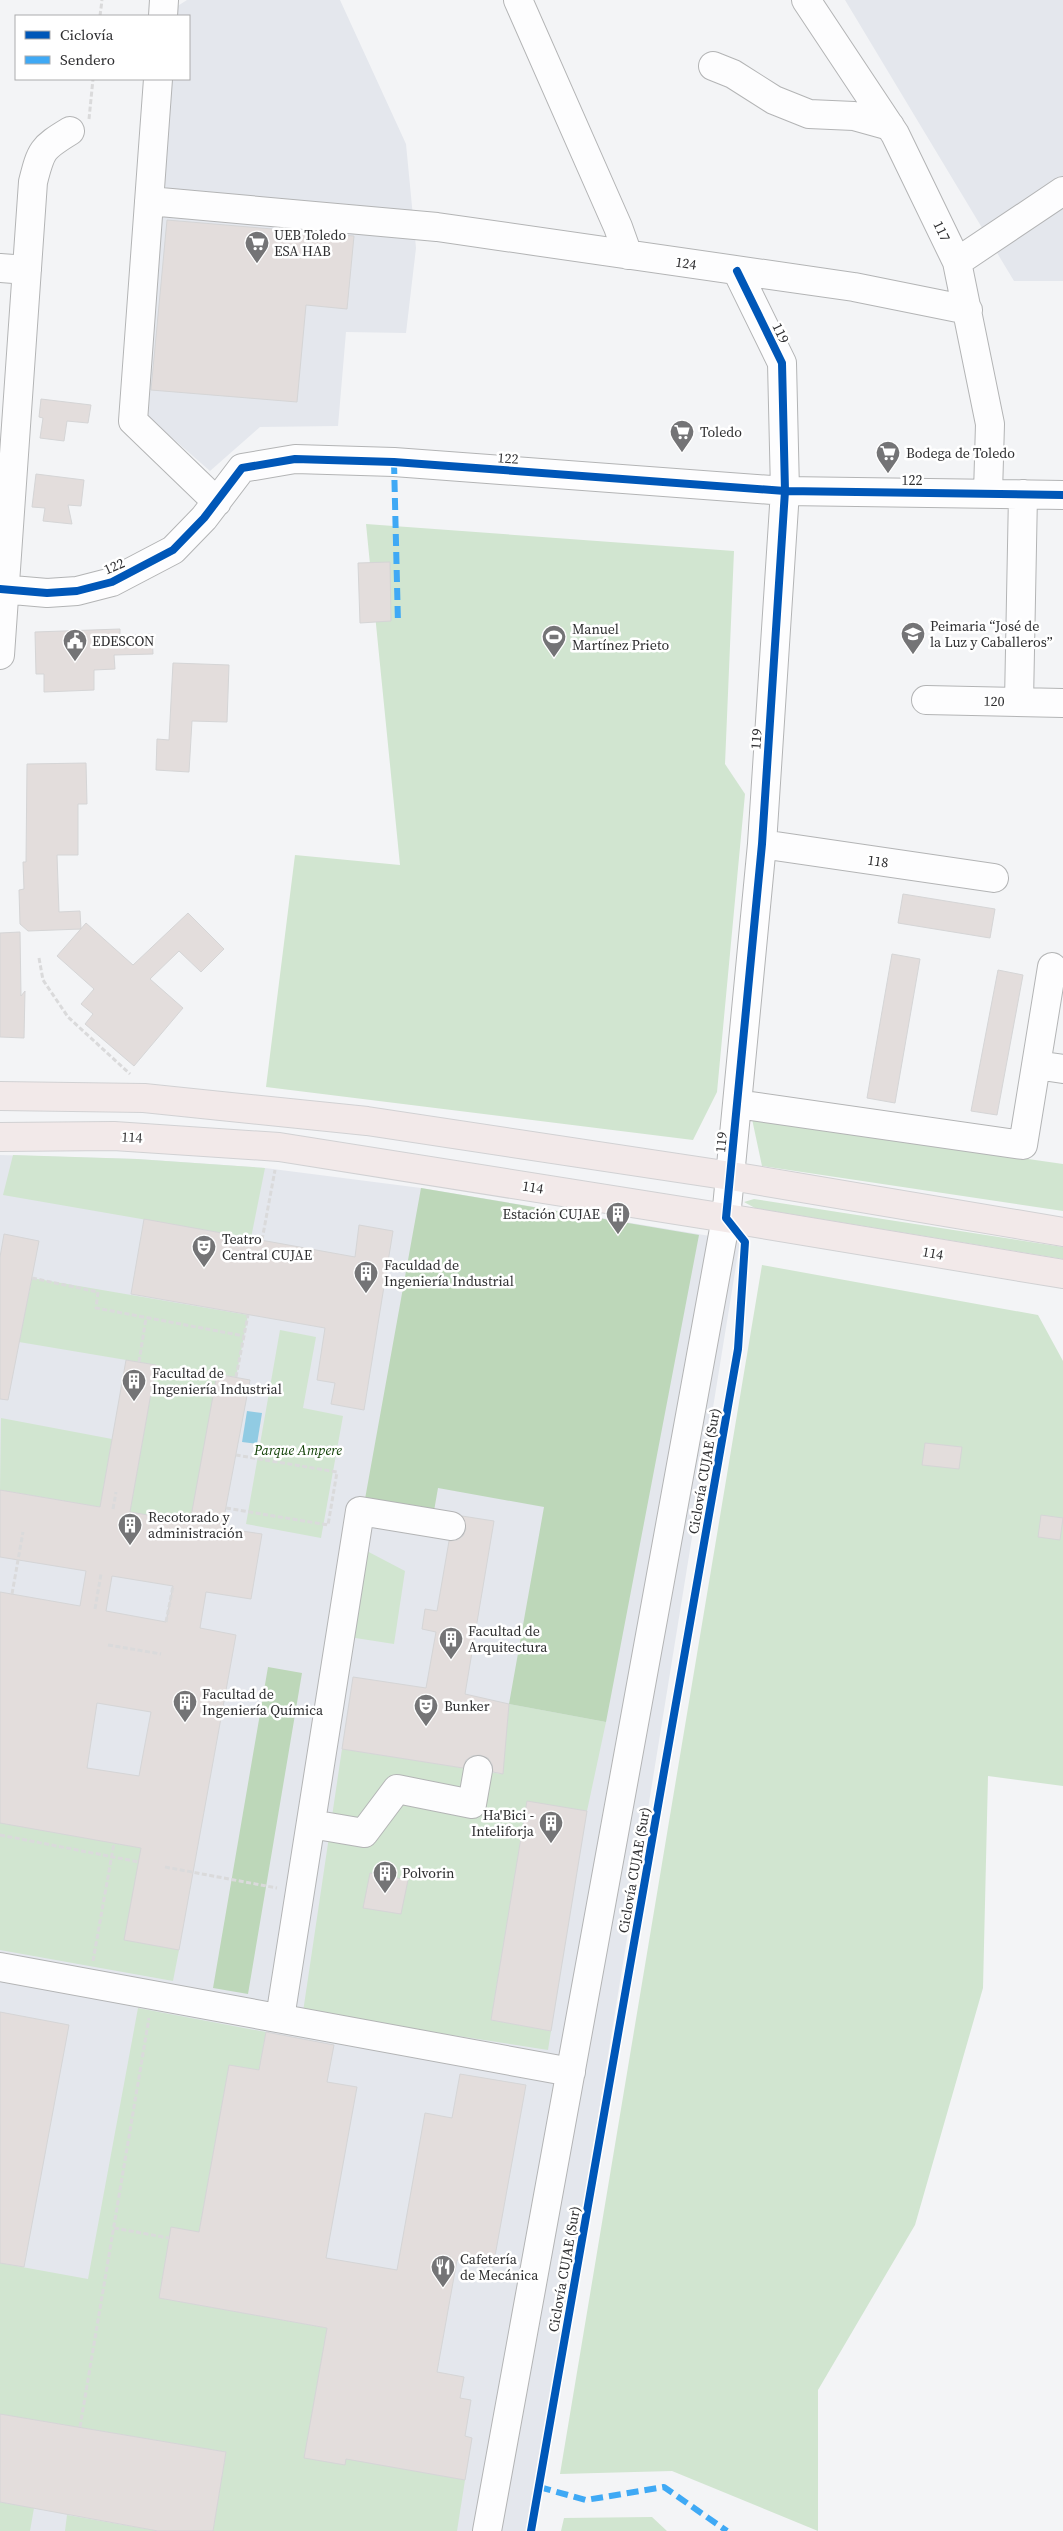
<svg xmlns="http://www.w3.org/2000/svg" width="1063" height="2531" viewBox="0 0 1063 2531" font-family="'Source Serif 4',serif">
	<style>
		.built { fill: #e4e7ed }
		.green { fill: #d1e5d0 }
		.forest { fill: #bdd7b9 }
		.water { fill: #91cbe3 }
		.building { fill: #e3dddc; stroke: #d5d5d6; fill-rule: evenodd }
		.lines { fill: none; stroke-linecap: round; stroke-linejoin: round }
		.minor-casing { stroke: #b3b4b5; stroke-width: 30 }
		.highway-casing { stroke: #d1d1d3; stroke-width: 30 }
		.path { stroke: #dadadb; stroke-width: 3; stroke-dasharray: 5 2.5; stroke-linecap: butt }
		.minor { stroke: #fdfdfe; stroke-width: 28 }
		.highway { stroke: #f2e9e9; stroke-width: 28 }
		.quiet { stroke: #3fa9f5; stroke-width: 6; stroke-dasharray: 12 6; stroke-linecap: butt }
		.cycleway-casing { stroke: #fff; stroke-width: 11 }
		.cycleway { stroke: #0057b8; stroke-width: 8 }
		.labels { text-anchor: middle; stroke-width: 5; stroke-linejoin: round; paint-order: stroke }
		.street-label { font-size: 14px; fill: #2f2f31; stroke: #fff }
		.poi-label { font-size: 14px; fill: #2f2f31; stroke: #fff; text-anchor: start }
		.park-label { font-size: 14px; font-style: italic; fill: #114106; stroke: #fff }
	</style>
	<rect width="100%" height="100%" fill="#f3f4f6"/>
	<!-- built -->
	<path class="built" d="M187,0H340L406,144L416,248L406,333L346,332L338,426L260,427L210,471L145,414L168,79H189V16H173V9Z
		M845,0H1063V281H1014Z
		M0,1155L137,1159L265,1168L421,1188L740,1241L531,2531H0Z"/>
	<!-- green -->
	<path class="green" d="M366,524L734,551L725,764L745,794L717,1092L693,1140L266,1087L295,855L400,865Z
		M752,1119L1063,1164V1211L762,1166Z
		M13,1155L137,1159L265,1168L251,1238L3,1195Z
		M754,1199L1063,1247V1259L755,1208L744,1202Z
		M762,1265L1038,1315L1063,1361V1786L988,1776L983,1988L915,2225L818,2390V2531L672,2471L560,2474Z
		M32,1278L248,1315L236,1377L217,1374L191,1522L130,1512L156,1365L19,1342Z
		M280,1330L316,1337L303,1408L343,1416L321,1538L246,1524Z
		M1,1418L112,1439L100,1507L0,1490Z
		M363,1549L405,1571L394,1644L349,1637Z
		M509,1704L606,1722L587,1811L527,1802L491,2020L551,2031L548,2050L303,2012L342,1749L502,1774Z
		M0,1822L141,1848L179,1950L173,1981L0,1950Z
		M138,2008L266,2032L259,2070L229,2065L199,2232L171,2228L159,2298L327,2328L304,2458L368,2335L364,2462L465,2480L457,2531H213L226,2452L0,2414V2263L88,2279Z
		M0,2502L34,2508L30,2531H0Z
		M67,2515L158,2531H65Z
		M652,2517L667,2531H561L564,2518Z"/>
	<!-- forest -->
	<path class="forest" d="M421,1188L699,1235L606,1722L509,1704L544,1507L438,1488L434,1511L365,1499Z
		M268,1667L302,1673L248,1994L213,1988Z"/>
	<!-- water -->
	<path class="water" d="M247,1411L262,1413L257,1444L242,1442Z"/>
	<!-- building -->
	<path class="building" d="M167,220L354,236L347,309L306,305L297,402L151,390Z
		M41,399L91,405L88,423L67,421L64,441L40,438L43,418L39,417Z
		M36,474L84,480L81,506L68,505L72,524L43,521L45,508L32,507Z
		M390,562L391,621L360,623L358,563Z
		M120,629V636L152,634L153,654L114,655L115,669L94,670V690L44,692V674H36L35,632Z
		M173,663L229,665L227,722L192,721L189,772L156,770L157,739L169,740Z
		M86,763L87,804H78V855H57L59,912L80,911L81,929L28,931L20,924L19,890L24,889L23,862H26L27,764Z
		M903,894L995,909L990,938L898,923Z
		M188,913L224,949L201,972L179,951L150,979L183,1008L134,1066L85,1024L93,1014L81,1004L94,989L57,956L86,923L133,965Z
		M20,932L21,996L25,991L24,1038L0,1037V933Z
		M892,954L920,959L895,1103L867,1098Z
		M998,970L1023,975L997,1115L971,1111Z
		M144,1219L355,1257L359,1225L393,1231L364,1410L331,1404L335,1383L317,1380L325,1328L131,1294Z
		M4,1234L39,1241L8,1400L0,1399V1257Z
		M126,1360L156,1365L130,1512L190,1522L217,1374L250,1380L222,1528L262,1534L251,1599L206,1592L200,1628L236,1635L179,1950L124,1940L141,1848L0,1823V1592L80,1606L86,1571L0,1557V1490L100,1507ZM112,1576L173,1586L166,1622L106,1611ZM97,1703L151,1712L139,1776L87,1768Z
		M925,1443L962,1447L959,1469L922,1465Z
		M1041,1515L1063,1518L1060,1540L1038,1537Z
		M462,1516L494,1521L465,1694L509,1704L503,1774L493,1772L492,1764L488,1758L480,1755L472,1756L466,1760L463,1768L342,1749L353,1677L426,1688L436,1632L422,1629L425,1609L437,1611L449,1541L457,1540L463,1536L466,1529Z
		M527,1801L587,1811L551,2031L491,2020Z
		M370,1873L408,1880L401,1914L363,1908Z
		M0,2012L69,2025L24,2267L0,2263Z
		M266,2032L334,2045L327,2082L357,2087L326,2258L397,2270L425,2113L452,2118L460,2074L526,2085L493,2267L457,2260L437,2372L464,2377L460,2398L471,2400L465,2436L472,2438L465,2480L346,2459L345,2465L304,2458L327,2328L159,2298L171,2227L199,2232L229,2065L259,2070Z
		M0,2414L226,2452L213,2531H158L0,2502Z"/>
	<g class="lines">
		<defs>
			<path id="minor" d="M518,0L618,227L628,255
				M806,0L895,134L957,262L990,424L988,493
				M163,16L164,0
				M713,66L733,74L774,100L809,114L854,116L890,126
				M158,79L133,421L217,502
				M149,201L437,227L854,287L968,310
				M957,262L1063,191
				M0,268L27,270
				M0,589L47,593L77,591L112,582L173,550L204,518L242,468L295,459L394,462L785,491L1063,495
				M0,655L33,182C41,150 42,148 70,131
				M926,700L1063,703
				M1019,702L1023,494
				M762,844L994,878
				M1036,1065L1063,1069
				M737,1104L1023,1145L1052,967
				M311,1824L364,1833L397,1789L472,1804L478,1770
				M0,1967L571,2072
				M280,2018L360,1511L451,1526
				M487,2531L726,1218L762,844L785,491L782,363L737,271"/>
			<path id="highway" d="M0,1096L144,1098L367,1121L731,1176L1063,1232
				M0,1137L114,1136L279,1147L726,1218L1063,1274"/>
		</defs>
		<!-- minor casing -->
		<use href="#minor" class="minor-casing"/>
		<!-- highway casing -->
		<use href="#highway" class="highway-casing"/>
		<!-- path -->
		<path class="path" d="M100,16L102,0
			M89,119L93,79
			M39,958L43,980L68,1017L130,1074
			M262,1240L275,1170
			M32,1278L98,1292L96,1308L244,1336
			M139,1362L146,1318
			M236,1377L248,1315
			M226,1508L328,1525L337,1472L236,1455
			M113,1509L116,1492
			M209,1525L212,1509
			M12,1594L23,1532
			M95,1609L101,1574
			M166,1622L173,1586
			M108,1645L161,1654
			M0,1835L139,1862
			M165,1867L277,1888
			M93,1961L114,1843
			M114,2228L169,2238
			M80,2427L149,2018"/>
		<!-- minor -->
		<use href="#minor" class="minor"/>
		<!-- highway -->
		<use href="#highway" class="highway"/>
		<!-- quiet -->
		<path class="quiet" d="M394,462L398,624
			M539,2487L586,2500L664,2487L727,2531"/>
		<defs>
			<path id="cycleway" d="M0,589L47,593L77,591L112,582L173,550L204,518L242,468L295,459L394,462L785,491L1063,495
				M531,2531L738,1349L745,1242L726,1218L762,844L785,491L782,363L737,271"/>
		</defs>
		<!-- cycleway casing -->
		<use href="#cycleway" class="cycleway-casing"/>
		<!-- cycleway -->
		<use href="#cycleway" class="cycleway"/>
	</g>
	<!-- icons -->
	<defs>
		<symbol id="supermarket-pin" viewBox="-11 -11 22 30"><path d="M0 17L-7.5 6A9.5 9.5 0 1 1 7.5 6Z" fill="#747476" stroke="#fff"/><path d="M-6-5.5h2.5l.6 2H6L4.5 2H-2.5L-4.4-4H-6ZM-1.5 3.2a1.3 1.3 0 1 0 .1 0ZM3 3.2a1.3 1.3 0 1 0 .1 0Z" fill="#fff"/></symbol>
		<symbol id="school-pin" viewBox="-11 -11 22 30"><path d="M0 17L-7.5 6A9.5 9.5 0 1 1 7.5 6Z" fill="#747476" stroke="#fff"/><path d="M0-5L7-2L0 1L-7-2ZM-4 1L0 2.5L4 1V4Q0 6-4 4Z" fill="#fff"/></symbol>
		<symbol id="stadium-pin" viewBox="-11 -11 22 30"><path d="M0 17L-7.5 6A9.5 9.5 0 1 1 7.5 6Z" fill="#747476" stroke="#fff"/><path d="M0-5a6.5 5 0 1 0 0 10a6.5 5 0 1 0 0-10ZM-3.5-1.8h7v3.6h-7Z" fill="#fff"/></symbol>
		<symbol id="civic-pin" viewBox="-11 -11 22 30"><path d="M0 17L-7.5 6A9.5 9.5 0 1 1 7.5 6Z" fill="#747476" stroke="#fff"/><path d="M-.6-6.5H3V-4.5H.6V-3L4-1V1h2V6H-6V1h2V-1L-.6-3ZM-1.2 2.5V6h2.4V2.5Z" fill="#fff"/></symbol>
		<symbol id="building-pin" viewBox="-11 -11 22 30"><path d="M0 17L-7.5 6A9.5 9.5 0 1 1 7.5 6Z" fill="#747476" stroke="#fff"/><path d="M-4-6H4V6H1V3H-1V6H-4ZM-2.5-4.3h1.7v1.8h-1.7ZM.8-4.3h1.7v1.8H.8ZM-2.5-1h1.7V.8h-1.7ZM.8-1h1.7V.8H.8Z" fill="#fff"/></symbol>
		<symbol id="theatre-pin" viewBox="-11 -11 22 30"><path d="M0 17L-7.5 6A9.5 9.5 0 1 1 7.5 6Z" fill="#747476" stroke="#fff"/><path d="M-5-5.5Q0-4 5-5.5V0Q5 5 0 6Q-5 5-5 0ZM-3.3-2.5H-1v1.5H-3.3ZM1-2.5H3.3v1.5H1ZM-2.8 1Q0 5.5 2.8 1Z" fill="#fff"/></symbol>
		<symbol id="restaurant-pin" viewBox="-11 -11 22 30"><path d="M0 17L-7.5 6A9.5 9.5 0 1 1 7.5 6Z" fill="#747476" stroke="#fff"/><path d="M-5-6h1v4h1v-4h1v4h1v-4h1v5L-1.5 .5V6h-2V.5L-5-1ZM5-6V6H3V1.5H1.5Q1.5-4 5-6Z" fill="#fff"/></symbol>
	</defs>
	<g fill-rule="evenodd">
		<use href="#supermarket-pin" x="243" y="229" width="28" height="38"/>
		<use href="#supermarket-pin" x="668" y="418" width="28" height="38"/>
		<use href="#supermarket-pin" x="874" y="439" width="28" height="38"/>
		<use href="#school-pin" x="899" y="620" width="28" height="38"/>
		<use href="#stadium-pin" x="540" y="623" width="28" height="38"/>
		<use href="#civic-pin" x="61" y="627" width="28" height="38"/>
		<use href="#building-pin" x="604" y="1200" width="28" height="38"/>
		<use href="#theatre-pin" x="190" y="1233" width="28" height="38"/>
		<use href="#building-pin" x="352" y="1259" width="28" height="38"/>
		<use href="#building-pin" x="120" y="1367" width="28" height="38"/>
		<use href="#building-pin" x="116" y="1511" width="28" height="38"/>
		<use href="#building-pin" x="437" y="1625" width="28" height="38"/>
		<use href="#building-pin" x="171" y="1688" width="28" height="38"/>
		<use href="#theatre-pin" x="412" y="1692" width="28" height="38"/>
		<use href="#building-pin" x="537" y="1809" width="28" height="38"/>
		<use href="#building-pin" x="371" y="1859" width="28" height="38"/>
		<use href="#restaurant-pin" x="429" y="2253" width="28" height="38"/>
	</g>
	<g class="labels">
		<!-- street labels -->
		<g class="street-label">
			<text transform="translate(942 231) rotate(64)" y="5">117</text>
			<text transform="translate(686 263) rotate(8)" y="5">124</text>
			<text transform="translate(781 333) rotate(64)" y="5">119</text>
			<text transform="translate(508 458) rotate(4)" y="5">122</text>
			<text x="912" y="485">122</text>
			<text transform="translate(114 566) rotate(-24)" y="5">122</text>
			<text transform="translate(994 701) rotate(1)" y="5">120</text>
			<text transform="translate(756 739) rotate(-86)" y="5">119</text>
			<text transform="translate(878 861) rotate(8)" y="5">118</text>
			<text transform="translate(132 1137) rotate(3)" y="5">114</text>
			<text transform="translate(721 1142) rotate(-85)" y="5">119</text>
			<text transform="translate(533 1187) rotate(9)" y="5">114</text>
			<text transform="translate(933 1253) rotate(10)" y="5">114</text>
			<text transform="translate(704 1471) rotate(-80)" y="5">Ciclovía CUJAE (Sur)</text>
			<text transform="translate(634 1870) rotate(-80)" y="5">Ciclovía CUJAE (Sur)</text>
			<text transform="translate(564 2269) rotate(-80)" y="5">Ciclovía CUJAE (Sur)</text>
		</g>
		<!-- poi labels -->
		<g class="poi-label">
			<text x="274" y="240">UEB Toledo<tspan x="274" dy="16">ESA HAB</tspan></text>
			<text x="700" y="437">Toledo</text>
			<text x="906" y="458">Bodega de Toledo</text>
			<text x="930" y="631">Peimaria “José de<tspan x="930" dy="16">la Luz y Caballeros”</tspan></text>
			<text x="572" y="634">Manuel<tspan x="572" dy="16">Martínez Prieto</tspan></text>
			<text x="92" y="646">EDESCON</text>
			<text x="600" y="1219" text-anchor="end">Estación CUJAE</text>
			<text x="222" y="1244">Teatro<tspan x="222" dy="16">Central CUJAE</tspan></text>
			<text x="384" y="1270">Faculdad de<tspan x="384" dy="16">Ingeniería Industrial</tspan></text>
			<text x="152" y="1378">Facultad de<tspan x="152" dy="16">Ingeniería Industrial</tspan></text>
			<text x="148" y="1522">Recotorado y<tspan x="148" dy="16">administración</tspan></text>
			<text x="468" y="1636">Facultad de<tspan x="468" dy="16">Arquitectura</tspan></text>
			<text x="202" y="1699">Facultad de<tspan x="202" dy="16">Ingeniería Química</tspan></text>
			<text x="444" y="1711">Bunker</text>
			<text x="534" y="1820" text-anchor="end">Ha'Bici -<tspan x="534" dy="16">Inteliforja</tspan></text>
			<text x="402" y="1878">Polvorin</text>
			<text x="460" y="2264">Cafetería<tspan x="460" dy="16">de Mecánica</tspan></text>
		</g>
		<!-- park labels -->
		<g class="park-label">
			<text x="298" y="1455">Parque Ampere</text>
		</g>
	</g>
	<!-- legend -->
	<rect x="15" y="15" width="175" height="65" fill="#ffffff" stroke="#acacad"/>
	<rect x="25" y="31" width="25" height="8" fill="#0057b8" stroke="#acacad"/>
	<text x="60" y="40" font-size="15" fill="#2f2f31">Ciclovía</text>
	<rect x="25" y="56" width="25" height="8" fill="#3fa9f5" stroke="#acacad"/>
	<text x="60" y="65" font-size="15" fill="#2f2f31">Sendero</text>
</svg>
